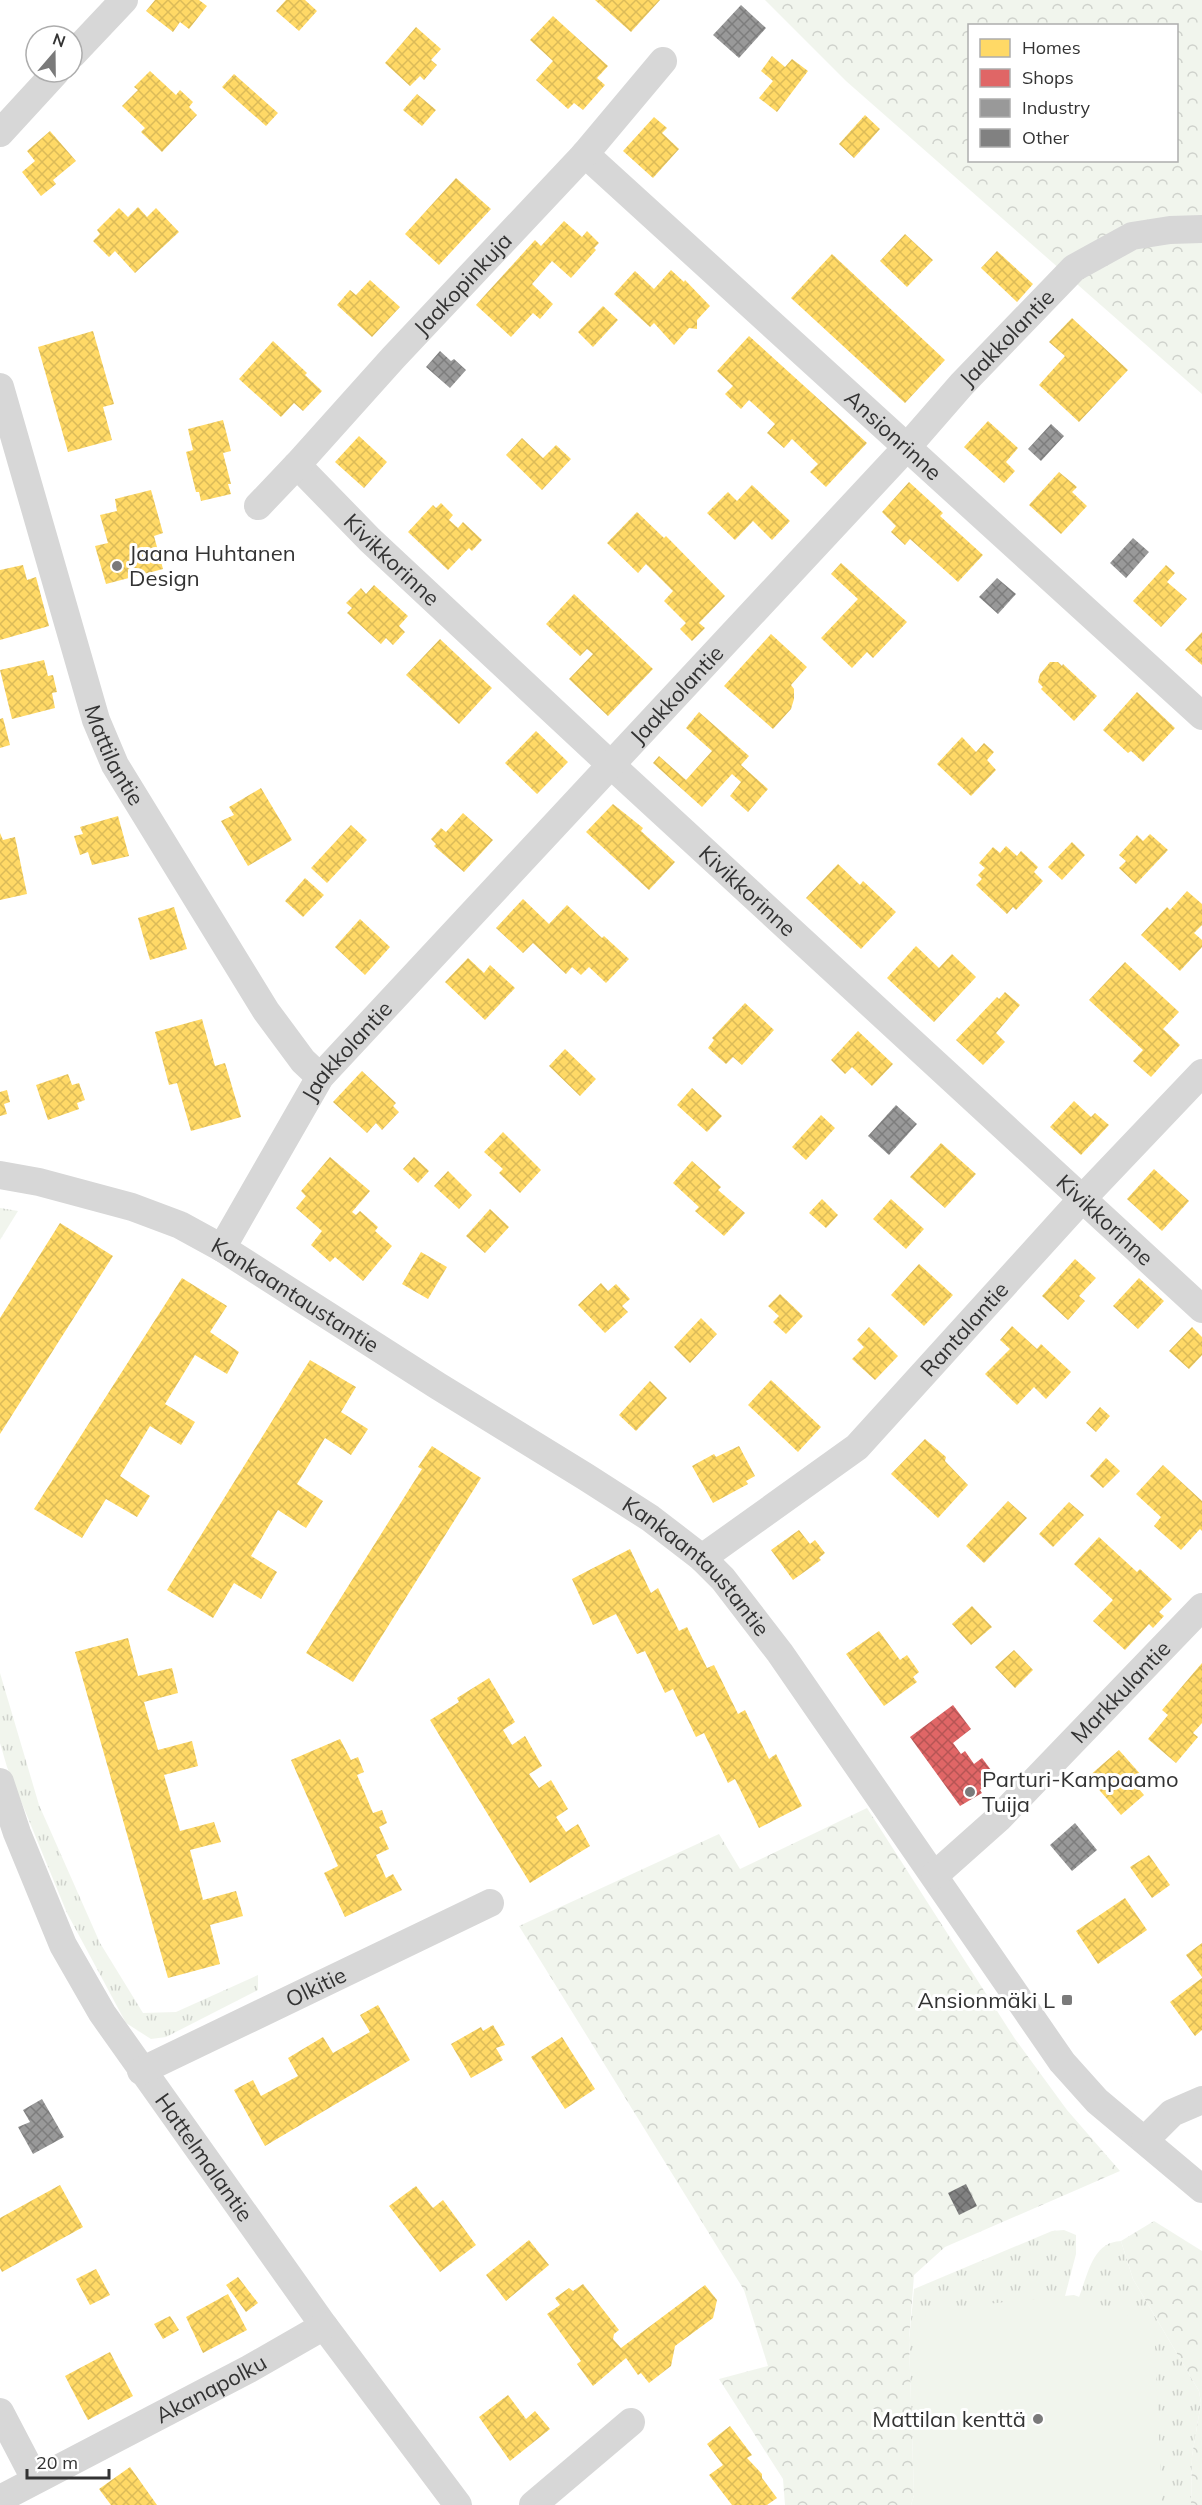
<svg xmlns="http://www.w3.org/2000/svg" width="1202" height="2505" viewBox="0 0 1202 2505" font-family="Mulish,sans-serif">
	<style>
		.grass { fill: url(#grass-tufts) }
		.forest { fill: url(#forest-crowns); fill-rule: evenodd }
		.pitch { fill: #f1f5ed }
		.homes { fill: url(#homes-cross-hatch) }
		.shops { fill: url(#shops-cross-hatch) }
		.industry { fill: url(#industry-cross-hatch) }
		.building { fill: url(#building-cross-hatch) }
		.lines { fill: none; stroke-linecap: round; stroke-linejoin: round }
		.minor { stroke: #d7d7d7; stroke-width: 28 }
		.poi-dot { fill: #7a7a7a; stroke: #fff; stroke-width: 2 }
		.labels { text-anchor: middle; stroke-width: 6; stroke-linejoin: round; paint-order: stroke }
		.street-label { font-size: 22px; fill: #333; stroke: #fff }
		.poi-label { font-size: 22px; fill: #333; stroke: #fff; text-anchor: start }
	</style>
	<defs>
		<pattern id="grass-tufts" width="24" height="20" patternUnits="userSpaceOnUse" patternTransform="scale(1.5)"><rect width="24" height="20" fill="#f1f5ed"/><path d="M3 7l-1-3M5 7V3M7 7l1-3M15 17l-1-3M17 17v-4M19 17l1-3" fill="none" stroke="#cfd2cc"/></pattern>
		<pattern id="forest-crowns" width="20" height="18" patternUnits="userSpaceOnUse" patternTransform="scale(1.5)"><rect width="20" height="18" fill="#f1f5ed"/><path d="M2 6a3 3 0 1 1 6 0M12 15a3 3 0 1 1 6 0" fill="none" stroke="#cfd2cc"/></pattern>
		<pattern id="homes-cross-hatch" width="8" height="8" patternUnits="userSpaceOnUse" patternTransform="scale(1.5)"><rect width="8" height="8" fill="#ffd966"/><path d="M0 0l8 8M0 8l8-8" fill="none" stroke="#dbbb59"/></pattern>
		<pattern id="shops-cross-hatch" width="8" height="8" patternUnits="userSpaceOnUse" patternTransform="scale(1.5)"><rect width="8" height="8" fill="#e06666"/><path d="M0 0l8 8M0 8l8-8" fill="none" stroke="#b65555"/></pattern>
		<pattern id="industry-cross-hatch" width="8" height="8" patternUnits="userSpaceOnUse" patternTransform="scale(1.5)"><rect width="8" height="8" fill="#999"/><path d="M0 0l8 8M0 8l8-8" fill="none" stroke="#7d7d7d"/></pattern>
		<pattern id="building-cross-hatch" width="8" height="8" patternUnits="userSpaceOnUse" patternTransform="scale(1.5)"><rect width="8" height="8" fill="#818181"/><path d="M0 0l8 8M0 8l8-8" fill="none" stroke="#6a6a6a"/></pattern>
	</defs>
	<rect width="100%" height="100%" fill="#fff"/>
	<!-- grass -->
	<path class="grass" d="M0,1208L18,1211L0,1240Z
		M0,1673L39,1805L100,1943L143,2013L176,2012L258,1975V1990L166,2037L151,2039L126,2023L67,1913L7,1767L0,1743Z
		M1064,2230L1076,2235V2254L1065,2296L1079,2297C1088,2275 1092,2242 1121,2241L1133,2279L1199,2391L1201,2403L1192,2456L1191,2505H911L914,2495L909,2340L914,2289L1052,2231Z"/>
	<!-- forest -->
	<path class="forest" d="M765,0H1202V394L846,81ZM970,26H1176V160H970Z
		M867,1808L1015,2039L1067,2110L1120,2171L945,2247L914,2275L909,2340L914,2495L911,2505H785L783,2479L719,2379L768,2366L744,2290L519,1926L719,1834L740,1869Z
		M1154,2221L1202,2251V2505H1191L1192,2456L1201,2403L1199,2391L1133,2279L1121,2241Z"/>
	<!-- pitch -->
	<path class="pitch" d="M1074,2295L1154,2325L1162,2505H920L917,2334L928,2310Z"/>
	<!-- homes -->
	<path class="homes" d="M155,0H199L207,6L189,29L180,22L173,32L146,11Z
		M286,0H305L317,11L299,31L276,11Z
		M595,0H660L631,32Z
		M553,16L608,66L597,78L605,85L583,110L574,103L568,109L536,80L553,61L530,40Z
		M416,27L441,49L431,60L437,65L424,80L420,76L410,86L385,63Z
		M772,56L785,67L792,59L808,71L777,112L759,98L773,81L761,71Z
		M150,71L176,95L180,90L193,102L189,107L197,115L162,152L141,132L145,128L122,106L138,90L134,87Z
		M234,74L278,113L266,126L222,87Z
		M417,94L436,110L422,126L403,110Z
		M865,115L880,129L854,158L839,144Z
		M654,117L667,128L662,133L679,149L653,178L623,151Z
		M50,131L76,161L53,180L56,184L41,196L22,172L35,161L27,151Z
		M456,178L491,209L439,265L405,234Z
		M138,207L147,217L156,208L179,232L135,273L115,251L109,257L93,241L100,234L97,230L119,208L128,217Z
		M564,221L582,237L587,231L599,243L594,248L596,250L571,278L552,261L532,284L553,304L540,319L533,313L511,337L476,305L535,240L541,246Z
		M905,234L933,260L907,287L880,261Z
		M997,251L1033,284L1017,302L981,268Z
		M832,254L945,360L905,403L791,298Z
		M671,270L684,282L685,280L710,306L697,320V329L689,328L674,345L654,323L650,327L614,294L635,271L654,289Z
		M370,280L400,307L372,337L337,305L350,290L356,295Z
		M603,306L618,320L593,347L578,332Z
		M1072,318L1128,370L1079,422L1039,385L1065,356L1049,342Z
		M93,331L114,404L103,407L112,440L68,452L38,347Z
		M749,336L867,443L826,487L810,472L818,464L792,439L784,448L767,433L775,424L749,400L741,409L725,394L733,386L717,371Z
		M273,341L307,373L305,375L322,391L303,411L294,403L281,417L239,379Z
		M223,420L231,451L223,453L231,484H228L231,494L201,501L199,492H196L186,452L193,450L188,429Z
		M988,421L1018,448L1006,462L1015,471L1004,483L964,447Z
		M359,436L387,462L364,488L335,462Z
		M522,438L543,458L556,445L571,459L542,490L506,455Z
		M1059,472L1077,487L1072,492L1087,506L1061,534L1029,505Z
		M909,482L943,513L940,516L983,555L958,582L910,539L905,545L891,532L896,526L882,512Z
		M752,485L790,521L772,540L753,521L735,540L707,513L728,492L737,501Z
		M151,490L163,533L154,536L163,569L106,584L95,546L108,543L100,515L117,511L115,499Z
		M441,503L453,515L449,520L458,528L463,522L482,540L472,551L469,548L448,570L408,532L433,505L436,508Z
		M637,512L664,538L666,536L725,596L699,623L705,628L692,641L680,629L686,623L664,601L673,591L646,564L638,573L607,543Z
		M841,563L907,622L873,658L867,652L852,668L821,638L858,599L831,574Z
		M23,565L27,580L36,577L49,626L0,640V570Z
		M1166,565L1175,573L1167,582L1187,599L1161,627L1133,601Z
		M374,585L408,616L399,626L405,632L393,645L386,638L381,644L347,613L352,608L346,603L361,588L366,594Z
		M574,594L653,669L608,716L569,679L593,654L587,649L580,656L546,624Z
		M1202,632V665L1185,650Z
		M771,634L807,667L791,685L794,689V699L791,709L773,729L724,686Z
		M440,639L492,688L459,724L406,675Z
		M44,660L48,676L53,675L57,692L52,693L55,708L12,719L0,670Z
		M1050,662H1058L1062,666L1063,664L1097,696L1074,721L1041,689L1043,687L1038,682L1040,674Z
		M1137,692L1175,728L1143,762L1131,751L1128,753L1103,730Z
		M699,712L749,756L741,765L768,789L748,812L730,796L741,782L732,774L702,807L653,763L659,756L686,780L712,751L686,728Z
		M3,718L10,745L0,748V719Z
		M536,731L568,762L537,794L505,763Z
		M962,737L976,752L984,743L994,752L987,760L996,770L971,796L937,764Z
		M261,788L292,840L248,866L221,821L234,815L229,807Z
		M613,804L643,828L641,831L675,862L649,890L586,832Z
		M463,813L493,840L464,872L434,846L436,844L431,839L441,828L446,832Z
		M118,816L129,856L92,865L88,852L80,855L74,836L83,834L80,827Z
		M351,825L367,840L327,883L311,868Z
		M0,833L3,840L15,837L27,894L0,900Z
		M1150,834L1168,850L1136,884L1119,868L1126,861L1119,855L1137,835L1143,841Z
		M1072,842L1085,855L1062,880L1048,867Z
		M1006,846L1017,856L1021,851L1038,867L1034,872L1043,881L1016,910L1013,907L1007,914L976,885L982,879L978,875L985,868L979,863L993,847L1000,853Z
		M838,864L860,885L863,881L896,912L861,949L806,898Z
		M305,878L324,895L303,917L285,901Z
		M1187,891L1202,904V925L1194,933L1202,940V947L1180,971L1141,935L1167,907L1170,910Z
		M523,899L549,924L567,905L602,938L604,936L629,959L606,983L589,967L581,975L572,967L566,974L533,943L523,953L496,928Z
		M174,907L187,949L150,960L138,918Z
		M360,919L390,947L365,975L335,947Z
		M916,946L939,968L952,954L976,977L934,1022L887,978Z
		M468,958L484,973L490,965L515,988L485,1020L445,982Z
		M1125,962L1179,1012L1163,1029L1180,1045L1151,1077L1133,1061L1143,1050L1089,1000Z
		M1005,992L1020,1005L996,1033L1005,1042L983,1065L956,1040L997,997L999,999Z
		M745,1003L774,1030L742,1065L733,1057L726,1064L708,1048L714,1040L712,1038Z
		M202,1019L215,1066L225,1063L241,1117L191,1131L177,1083L169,1085L155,1032Z
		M858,1031L893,1064L872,1086L852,1067L845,1074L831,1060Z
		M565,1049L596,1079L580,1096L549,1066Z
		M362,1071L396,1103L393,1106L399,1112L382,1130L376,1123L367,1133L333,1102Z
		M68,1074L72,1085L79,1083L85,1100L77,1103L79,1109L48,1120L36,1085Z
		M692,1088L722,1116L707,1132L677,1105Z
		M7,1090L10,1102L4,1104L7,1114L0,1116V1092Z
		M1074,1101L1091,1117L1095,1113L1109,1125L1081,1155L1050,1127Z
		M821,1115L835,1128L806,1160L792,1147Z
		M503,1132L541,1170L520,1193L499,1173L503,1169L484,1152Z
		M941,1143L976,1174L945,1208L910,1177Z
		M330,1157L370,1191L352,1212L356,1215L360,1211L378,1227L375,1231L392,1246L363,1281L335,1257L330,1262L311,1245L322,1231L296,1208L306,1196L301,1191Z
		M414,1157L429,1171L418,1183L403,1169Z
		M692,1161L721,1187L718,1190L745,1213L724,1236L695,1211L699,1207L673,1183Z
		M1154,1169L1189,1201L1162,1231L1127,1199Z
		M448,1171L472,1195L459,1209L434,1186Z
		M822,1199L838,1215L826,1228L809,1213Z
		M891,1199L924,1229L906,1249L873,1219Z
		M490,1209L509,1227L485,1253L466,1236Z
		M60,1223L113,1256L0,1434V1318Z
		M421,1252L447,1267L428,1299L402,1284Z
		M1075,1259L1096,1278L1079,1296L1085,1301L1068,1320L1042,1296Z
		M919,1264L953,1295L924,1326L891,1295Z
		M182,1278L227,1306L210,1332L239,1352L227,1374L195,1355L165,1404L195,1422L181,1445L150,1426L120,1476L150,1496L137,1517L106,1499L82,1538L34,1509Z
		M1139,1278L1164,1301L1138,1329L1113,1306Z
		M601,1283L608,1291L616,1284L630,1299L622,1306L628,1312L605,1333L578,1305Z
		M780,1294L803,1316L786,1334L773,1322L779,1316L768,1306Z
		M701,1318L717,1334L690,1363L674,1347Z
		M1012,1326L1037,1349L1041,1344L1071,1372L1046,1399L1034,1387L1017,1405L985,1374L1010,1349L1000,1340Z
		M869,1327L898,1356L875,1380L852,1359L864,1347L857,1340Z
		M1192,1327L1202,1337V1355L1189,1369L1169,1351Z
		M310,1360L356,1387L341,1412L368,1429L351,1455L325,1438L297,1484L323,1501L306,1528L278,1510L251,1556L277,1572L261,1599L234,1583L213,1618L167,1590Z
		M771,1380L821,1427L798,1452L748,1405Z
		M650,1381L667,1398L636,1431L619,1415Z
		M1100,1407L1110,1416L1096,1432L1086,1423Z
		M925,1439L946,1457L945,1461L968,1485L938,1518L891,1474Z
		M432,1446L481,1478L353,1682L306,1653L422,1469L418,1467Z
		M739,1446L755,1476L746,1481L748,1484L713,1503L692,1466L714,1454L716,1457Z
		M1106,1458L1120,1471L1103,1488L1090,1476Z
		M1163,1465L1202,1501V1531L1200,1529L1181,1550L1154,1526L1161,1517L1136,1494Z
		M1008,1501L1027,1518L984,1563L966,1546Z
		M1069,1502L1084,1515L1053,1547L1039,1534Z
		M799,1530L810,1544L815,1540L825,1553L819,1558L821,1560L793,1580L771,1550Z
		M1099,1537L1137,1572L1140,1569L1172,1599L1159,1612L1164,1616L1153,1628L1149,1624L1125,1650L1093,1621L1113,1600L1074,1564Z
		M630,1549L651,1593L658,1588L679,1631L687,1627L707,1668L714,1665L738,1714L745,1710L769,1759L776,1754L802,1806L759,1828L735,1779L728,1783L704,1733L696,1737L673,1689L665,1693L645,1651L637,1654L616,1614L593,1625L572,1579Z
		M972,1606L992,1627L971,1645L952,1624Z
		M879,1631L900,1660L907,1655L919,1672L913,1677L917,1682L884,1706L846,1654Z
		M128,1638L138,1676L172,1668L178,1693L144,1702L158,1750L192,1741L198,1766L164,1775L180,1831L214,1822L221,1842L190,1850L203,1900L236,1891L243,1916L210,1925L220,1964L168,1978L75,1652Z
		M1014,1650L1033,1670L1015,1688L995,1667Z
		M1202,1663V1723L1193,1733L1198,1737L1176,1763L1148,1739L1168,1715L1162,1710Z
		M489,1678L515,1722L503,1730L512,1745L525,1736L542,1766L529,1774L539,1788L551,1780L568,1809L556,1817L566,1832L578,1824L590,1846L530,1883L430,1720L459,1702L457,1698Z
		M340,1739L351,1760L358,1757L364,1772L357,1775L373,1813L382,1810L387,1823L379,1827L389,1849L376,1855L386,1878L393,1874L402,1890L345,1917L324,1873L338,1866L291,1760Z
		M1119,1750L1142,1776L1134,1783L1144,1795L1121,1815L1088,1777Z
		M1149,1855L1170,1885L1152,1898L1130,1867Z
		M1125,1898L1147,1930L1098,1964L1076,1931Z
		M1202,1943V1977L1186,1955Z
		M1202,1978V2030L1195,2036L1170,2002Z
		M378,2005L410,2060L265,2146L234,2090L253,2080L261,2096L298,2076L288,2058L323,2037L333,2053L370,2032L360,2015Z
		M493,2025L505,2045L496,2048L503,2060L471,2078L451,2044L481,2027L483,2031Z
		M562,2037L595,2089L565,2109L531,2057Z
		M60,2185L83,2227L2,2272L0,2268V2218Z
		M416,2186L433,2208L443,2200L476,2245L440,2272L389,2206Z
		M529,2240L549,2265L506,2301L486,2275Z
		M96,2269L110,2295L90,2305L76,2279Z
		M238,2277L258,2303L246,2312L226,2285Z
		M583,2284L619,2330L614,2334L613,2339L621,2348L705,2285L717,2300L713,2318L675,2346L671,2366L649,2383L641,2373L638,2375L626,2358L593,2386L577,2364L581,2361L547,2314L560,2305L555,2298L569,2288L573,2291Z
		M228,2294L247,2330L203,2353L186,2317Z
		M170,2316L179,2330L163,2339L154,2324Z
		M110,2352L133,2396L88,2420L65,2376Z
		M508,2395L526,2419L535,2411L550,2429L510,2461L479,2417Z
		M730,2426L752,2455L747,2458L762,2474V2478L777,2498L767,2505H732L709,2475L723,2465L707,2444Z
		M130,2467L157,2505H111L99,2489Z"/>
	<!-- shops -->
	<path class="shops" d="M953,1705L971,1729L953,1743L961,1754L965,1751L974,1764L982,1758L994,1774L987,1780L989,1783L980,1790L982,1793L960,1806L910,1737Z"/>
	<!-- industry -->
	<path class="industry" d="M741,5L766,28L739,58L713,35Z
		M440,351L451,361L454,359L466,370L450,388L426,367Z
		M1051,424L1064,436L1041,461L1028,449Z
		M1133,538L1149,552L1126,578L1110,563Z
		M997,578L1016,594L998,614L979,597Z
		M896,1105L917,1124L889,1155L868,1136Z
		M1075,1823L1097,1850L1072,1871L1050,1845Z
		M42,2099L64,2137L33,2154L18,2127L30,2122L23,2110Z"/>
	<!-- building -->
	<path class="building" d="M966,2184L977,2206L959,2215L948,2193Z"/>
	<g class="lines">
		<!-- minor -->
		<g class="minor">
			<path d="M72,55L124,0"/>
			<path d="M0,133L56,72"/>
			<path id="s1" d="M585,154L1202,716"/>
			<path id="s2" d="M0,387L96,720L115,765L266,1011L303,1061L320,1077"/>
			<path id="s3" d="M297,465L370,540L610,764L1202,1309"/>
			<path id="s4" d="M258,506L297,465L393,358L585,154L663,61"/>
			<path id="s5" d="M0,1175L39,1182L132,1207L180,1225L222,1248L438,1386L586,1477L650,1518L702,1558L723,1579L780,1653L1062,2062L1097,2101L1202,2189"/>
			<path id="s6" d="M222,1248L320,1077L908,446L962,384L1074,268L1132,236L1170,230L1202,229"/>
			<path id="s7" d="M702,1558L857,1447L1082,1199L1202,1073"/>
			<path id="s8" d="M0,1782L17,1833L63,1945L102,2013L324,2326L458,2505"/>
			<path id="s9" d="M935,1875L999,1818L1202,1607"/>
			<path id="s10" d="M141,2071L490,1903"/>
			<path d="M1145,2140L1172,2113L1202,2100"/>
			<path d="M0,2412L35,2479"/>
			<path id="s11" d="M0,2499L249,2369L324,2326"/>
			<path d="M533,2505L631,2422"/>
		</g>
	</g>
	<!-- markers -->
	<g class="poi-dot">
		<circle cx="117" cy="566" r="6"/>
		<circle cx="970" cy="1792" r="6"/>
		<rect x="1061" y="1994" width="12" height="12" rx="3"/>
		<circle cx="1038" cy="2419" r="6"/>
	</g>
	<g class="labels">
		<!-- street labels -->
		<g class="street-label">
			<text dy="8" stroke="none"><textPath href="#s4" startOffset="302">Jaakopinkuja</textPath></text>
			<text dy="8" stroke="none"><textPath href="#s6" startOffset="1206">Jaakkolantie</textPath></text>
			<text dy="8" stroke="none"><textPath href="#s1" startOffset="417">Ansionrinne</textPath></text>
			<text dy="8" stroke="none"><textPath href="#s3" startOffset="134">Kivikkorinne</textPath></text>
			<text dy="8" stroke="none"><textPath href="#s6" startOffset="720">Jaakkolantie</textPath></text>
			<text dy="8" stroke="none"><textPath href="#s2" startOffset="386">Mattilantie</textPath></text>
			<text dy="8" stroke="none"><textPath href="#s3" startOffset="620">Kivikkorinne</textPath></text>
			<text dy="8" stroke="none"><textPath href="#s6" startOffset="234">Jaakkolantie</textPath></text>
			<text dy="8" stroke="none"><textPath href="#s3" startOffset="1106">Kivikkorinne</textPath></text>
			<text dy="8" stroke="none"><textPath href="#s5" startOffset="322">Kankaantaustantie</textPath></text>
			<text dy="8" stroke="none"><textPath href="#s7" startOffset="350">Rantalantie</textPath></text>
			<text dy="8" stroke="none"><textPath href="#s5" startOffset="808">Kankaantaustantie</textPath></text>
			<text dy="8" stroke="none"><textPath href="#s9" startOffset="261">Markkulantie</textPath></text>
			<text dy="8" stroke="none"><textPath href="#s10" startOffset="194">Olkitie</textPath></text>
			<text dy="8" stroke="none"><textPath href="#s8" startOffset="430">Hattelmalantie</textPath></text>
			<text dy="8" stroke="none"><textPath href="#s11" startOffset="238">Akanapolku</textPath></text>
		</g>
		<!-- poi labels -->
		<g class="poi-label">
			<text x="129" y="561">Jaana Huhtanen<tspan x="129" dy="25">Design</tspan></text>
			<text x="982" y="1787">Parturi-Kampaamo<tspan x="982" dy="25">Tuija</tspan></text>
			<text x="1055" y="2008" text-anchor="end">Ansionmäki L</text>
			<text x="1026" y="2427" text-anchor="end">Mattilan kenttä</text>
		</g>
	</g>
	<!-- legend -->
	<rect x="968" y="24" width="210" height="138" fill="#ffffff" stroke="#adadad" stroke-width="1.5"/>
	<rect x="980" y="39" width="30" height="18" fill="#ffd966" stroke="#adadad" stroke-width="1.5"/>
	<text x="1022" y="54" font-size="18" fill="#333333">Homes</text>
	<rect x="980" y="69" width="30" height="18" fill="#e06666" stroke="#adadad" stroke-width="1.5"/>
	<text x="1022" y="84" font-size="18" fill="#333333">Shops</text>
	<rect x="980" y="99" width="30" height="18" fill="#999999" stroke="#adadad" stroke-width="1.5"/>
	<text x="1022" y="114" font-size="18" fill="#333333">Industry</text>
	<rect x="980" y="129" width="30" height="18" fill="#818181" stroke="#adadad" stroke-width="1.5"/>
	<text x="1022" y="144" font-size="18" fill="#333333">Other</text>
	<!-- north arrow -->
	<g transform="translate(54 54) rotate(20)"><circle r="28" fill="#ffffff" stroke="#adadad" stroke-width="1.5"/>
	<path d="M0-4.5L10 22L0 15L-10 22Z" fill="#7a7a7a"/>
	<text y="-9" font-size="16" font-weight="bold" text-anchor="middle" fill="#333333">N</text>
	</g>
	<!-- scale -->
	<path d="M27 2469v9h82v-9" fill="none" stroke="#333333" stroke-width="3"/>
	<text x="36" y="2469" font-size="18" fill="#333333" stroke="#ffffff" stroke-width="4.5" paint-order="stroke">20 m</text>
</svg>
